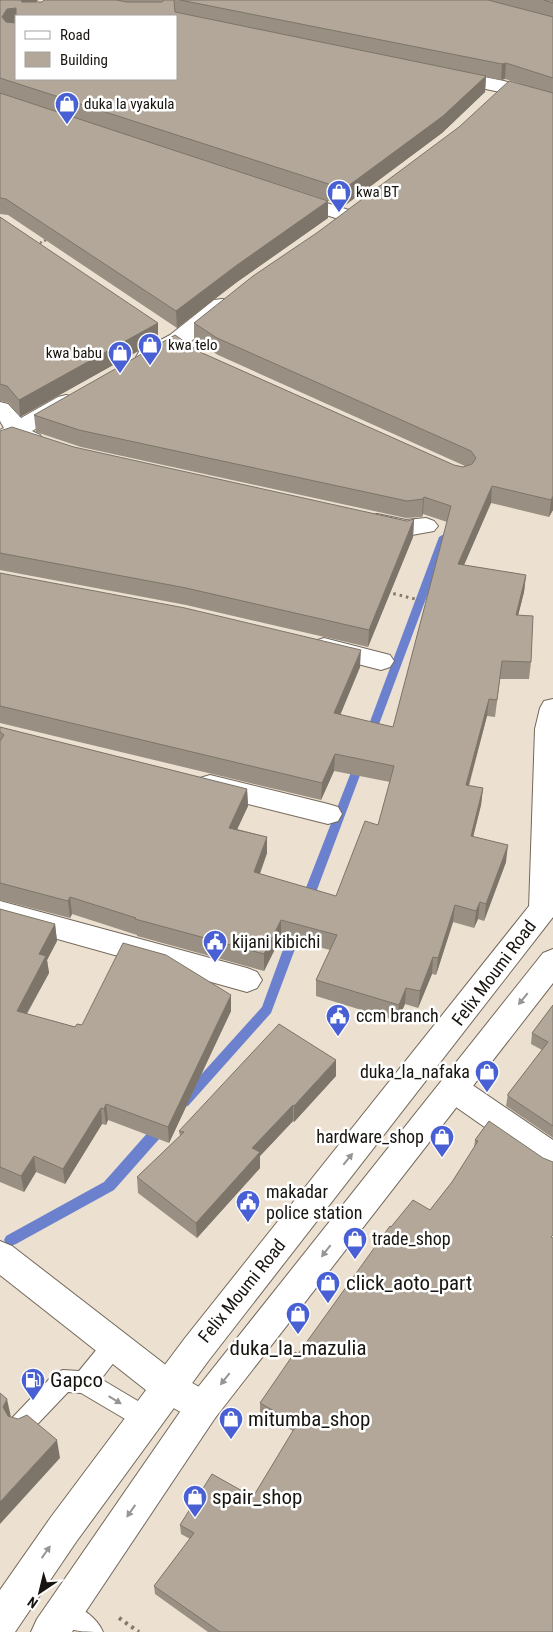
<svg xmlns="http://www.w3.org/2000/svg" width="553" height="1632" viewBox="0 0 553 1632" font-family="'Roboto Condensed',sans-serif">
	<style>
		.lines { fill: none; stroke-linecap: round; stroke-linejoin: round }
		.stream { fill: #6b81ce; fill-rule: evenodd }
		.lane-casing { stroke: #73685a; stroke-width: 2 }
		.street-casing { stroke: #73685a; stroke-width: 2 }
		.secondary-casing { stroke: #73685a; stroke-width: 2 }
		.path-far2 { stroke: #81796e; stroke-width: 2.5; stroke-dasharray: 2 2.5; stroke-linecap: butt }
		.path-far1 { stroke: #81796e; stroke-width: 3; stroke-dasharray: 2.5 4; stroke-linecap: butt }
		.path { stroke: #81796e; stroke-width: 4; stroke-dasharray: 3 4.5; stroke-linecap: butt }
		.lane { fill: #fff; fill-rule: evenodd }
		.street { fill: #fff; fill-rule: evenodd }
		.secondary { fill: #fff; fill-rule: evenodd }
		.wall { fill: #999083 }
		.shaded-wall { fill: #7d756a }
		.building { fill: #b2a798; stroke: #7d756a; fill-rule: evenodd }
		.oneway { fill: #979593 }
		.labels { text-anchor: middle; stroke-width: 5; stroke-linejoin: round; paint-order: stroke }
		.far-poi-label { font-size: 15px; fill: #18140f; stroke: #fff; text-anchor: start }
		.poi-label { font-size: 18px; fill: #18140f; stroke: #fff; text-anchor: start }
		.street-label { font-size: 18px; fill: #18140f; stroke: #fff }
		.near-poi-label { font-size: 21px; fill: #18140f; stroke: #fff; text-anchor: start }
	</style>
	<rect width="100%" height="100%" fill="#ece0d0"/>
	<g class="lines">
		<!-- stream -->
		<path class="stream" d="M444,534L449,537L375,735L370,739L366,738L365,735L439,537Z
			M360,758L365,762L312,903L310,906H302L300,903L355,762Z
			M298,920L302,922L304,925L271,1013L188,1106L184,1107L180,1106L178,1102L180,1098L262,1007L292,925L294,922Z
			M163,1120L168,1121L169,1125L168,1129L114,1190L16,1244L11,1246L6,1244L4,1240L6,1236L104,1182L158,1121Z"/>
		<defs>
			<path id="lane" d="M114,1334L122,1338L126,1345L122,1352L101,1379L153,1410L157,1418L153,1426L145,1429L137,1426L81,1393L68,1392L29,1433L21,1436L13,1433L9,1425L13,1417L55,1373L63,1370L79,1371L106,1338Z
				M63,1599C78,1605 97,1617 103,1632C80,1632 61,1632 50,1612L54,1603Z"/>
			<path id="street" d="M450,70L504,81L553,96V108L500,92L443,80L441,76L443,72Z
				M292,192L352,211L355,215L352,219L345,221L285,202L282,198L285,194Z
				M222,299L230,300L233,305L230,310C210,326 165,368 139,362L136,357L139,352L170,335L214,300Z
				M66,395L74,397L77,402L74,407L32,431L40,435L43,440L40,445L32,447L16,441L0,447V430L4,428L0,421V402L8,404L21,418L58,397Z
				M377,514L406,520L426,518L434,521L438,526L434,531L406,536L369,527L365,522L369,517Z
				M324,638L390,655L394,661L390,667L381,670L315,653L311,647L315,641Z
				M553,699V917L543,920L533,917L529,909L535,729L540,708L544,701Z
				M210,775L328,804L338,807L342,814L338,821L328,824L200,792L196,785L200,778Z
				M0,901L247,968L257,972L262,980L257,988L247,992L0,923Z
				M454,1076L465,1080L553,1140V1171L542,1167L443,1098L439,1089L443,1080Z
				M0,1241L12,1246L180,1376L215,1396L220,1407L215,1418L203,1423L191,1418L156,1398L0,1275Z"/>
			<path id="secondary" d="M553,888V917L209,1360L76,1542L15,1632H0V1590L51,1517L185,1338L533,901L543,891Z
				M553,949V983L215,1418L72,1632H31L37,1619L191,1396L543,953Z"/>
		</defs>
		<!-- lane casing -->
		<use href="#lane" class="lane-casing"/>
		<!-- street casing -->
		<use href="#street" class="street-casing"/>
		<!-- secondary casing -->
		<use href="#secondary" class="secondary-casing"/>
		<!-- path-far2 -->
		<path class="path-far2" d="M36,245L48,239"/>
		<!-- path-far1 -->
		<path class="path-far1" d="M387,592L419,600"/>
		<!-- path -->
		<path class="path" d="M119,1618L139,1632"/>
		<!-- lane -->
		<use href="#lane" class="lane"/>
		<!-- street -->
		<use href="#street" class="street"/>
		<!-- secondary -->
		<use href="#secondary" class="secondary"/>
	</g>
	<!-- wall -->
	<path class="wall" d="M0,0H38L36,2H42L44,0H553V510L549,517L491,503L464,565L526,575L524,592L518,615L531,662L529,679H500L495,717L487,716L469,786L483,788L481,805L473,837L506,862L484,921L478,919L474,928L453,922L436,975L432,974L418,1008L405,1004L397,1021L316,996V980L330,950L281,937L264,971L137,936V935L72,914L70,918L0,900V727L247,789L248,806L237,829L267,837V853L260,874L336,896L378,825L390,782L334,771L321,800L0,723V573L360,667L340,715L393,727L447,522L423,514L422,517L406,518L81,447L36,432L34,415L200,352L454,465L463,467L465,466L218,355L194,340V323L521,84L505,79L501,80L486,77L485,92L442,133L344,206L223,166L328,201V218L237,282L177,328L8,215L0,214Z
		M0,217L158,340L20,417L9,403L0,401Z
		M0,431L407,521L414,519L413,537L368,647L186,605L0,570Z
		M0,909L55,924L57,941L47,960L49,973L27,1014L75,1027L82,1025L231,1011L169,1143L108,1120L106,1125L102,1124L65,1184L36,1172L24,1192L0,1182Z
		M553,1005V1138L506,1106L508,1094L542,1050L531,1044L532,1033Z
		M336,1076L294,1122L293,1121L260,1156V1168L197,1238L138,1193L137,1177L180,1136L179,1131Z
		M489,1121L553,1632H208L155,1594L154,1586L190,1539L181,1534L180,1525L253,1497L293,1431L260,1412V1403L298,1354L391,1227L430,1210L452,1182L474,1148L475,1140Z"/>
	<!-- shaded-wall -->
	<path class="shaded-wall" d="M21,0H38L22,16Z
		M16,8V24L9,25L2,17L7,9Z
		M506,63L505,79L501,80L502,64Z
		M486,76L485,92L442,133L344,206V189Z
		M328,201V218L237,282L177,328L176,311L237,265Z
		M158,323V340L20,417L19,400Z
		M492,486L491,503L457,581L458,564Z
		M553,496V510L549,517L551,500Z
		M424,497L423,514L422,517L423,499Z
		M414,519L413,537L368,647L369,630Z
		M526,575L524,592L514,632L516,615Z
		M361,650L360,667L334,730V713Z
		M489,699L487,716L464,802L466,785Z
		M335,754L334,771L321,800L322,783Z
		M483,788L481,805L469,853L471,836Z
		M247,789L248,806L230,845L229,828Z
		M267,837V853L254,889V872Z
		M508,845L506,862L484,921L486,904Z
		M70,897L72,914L70,918L68,901Z
		M480,902L478,919L474,928L476,911Z
		M455,905L453,922L436,975L438,958Z
		M281,920V937L264,971V954Z
		M55,924L57,941L47,960L49,973L19,1027L17,1011L39,954Z
		M433,957L432,974L418,1008L420,991Z
		M406,988L405,1004L397,1021L399,1005Z
		M231,995V1011L169,1143L168,1127Z
		M336,1060V1076L294,1122V1106Z
		M106,1104L108,1120L106,1125L104,1109Z
		M293,1105V1121L260,1156V1168L197,1238L196,1223L252,1148Z
		M101,1108L102,1124L65,1184L63,1169Z
		M34,1156L36,1172L24,1192L21,1176Z
		M7,1399L11,1417L7,1426L3,1407Z
		M57,1440L60,1458L0,1524V1502Z"/>
	<!-- building -->
	<path class="building" d="M0,0H21L22,2H42L44,0H116L127,2H162L164,0H174L175,12L486,76L443,116L344,189L0,78ZM16,8V23L6,22L2,17L7,9ZM16,16H176V79H16Z
		M180,0H488L553,17V78L506,63L502,64Z
		M544,0H553V3Z
		M509,81L553,93V496L551,500L492,486L458,564L526,575L516,615L533,616L531,662L502,661L497,700L489,699L466,785L483,788L471,836L508,845L486,904L480,902L476,911L455,905L438,958L433,957L420,991L406,988L399,1005L316,980L337,935L281,920L264,954L135,919L136,918L70,897L68,901L0,883V741L4,735L0,732V727L247,789L229,828L267,837L254,872L336,896L365,821L378,825L394,766L335,754L322,783L0,706V573L185,608L361,650L334,713L393,727L451,506L424,497L423,499L407,501L79,430L34,415L175,335L200,352L454,465L463,467L472,464L476,458L471,451L217,338L194,323L253,276L318,232L459,127Z
		M0,93L328,201L237,265L176,311L6,199L0,198Z
		M0,217L158,323L19,400L7,386L0,384Z
		M12,427L74,447L407,521L414,519L369,630L186,588L0,553V431Z
		M0,909L55,924L39,954L46,956L17,1011L75,1027L77,1024L82,1025L123,943L166,955L231,995L168,1127L106,1104L104,1109L101,1108L63,1169L34,1156L21,1176L0,1167Z
		M553,1005V1126L508,1096V1094L548,1042L532,1033Z
		M279,1024L336,1060L294,1106L293,1105L252,1148L260,1152L196,1223L137,1177L184,1132L179,1131Z
		M489,1121L543,1158L553,1162V1235L551,1237L553,1238V1632H220L154,1586L194,1533L180,1525L212,1474L253,1497L297,1424L260,1403L295,1352L298,1354L390,1226L391,1227L413,1200L430,1210L452,1182L478,1141L475,1140Z
		M0,1393L7,1399L3,1407L8,1416L18,1419L27,1415L57,1440L0,1502Z"/>
	<!-- one-way arrows -->
	<defs><path id="oneway-solid" d="M-6-.8H1V-3.2L6.5 0L1 3.2V.8H-6Z" transform="scale(1.25)"/></defs>
	<g class="oneway">
		<use href="#oneway-solid" transform="translate(523 999) rotate(129)"/>
		<use href="#oneway-solid" transform="translate(348 1159) rotate(-51)"/>
		<use href="#oneway-solid" transform="translate(326 1251) rotate(128)"/>
		<use href="#oneway-solid" transform="translate(225 1379) rotate(128)"/>
		<use href="#oneway-solid" transform="translate(115 1400) rotate(31)"/>
		<use href="#oneway-solid" transform="translate(131 1511) rotate(125)"/>
		<use href="#oneway-solid" transform="translate(46 1552) rotate(-55)"/>
	</g>
	<!-- icons -->
	<defs>
		<symbol id="shop-pin" viewBox="-11 -11 22 30"><path d="M0 17L-7.5 6A9.5 9.5 0 1 1 7.5 6Z" fill="#4860d4" stroke="#fff"/><path d="M-5-2.5h2.3a2.7 3.5 0 0 1 5.4 0H5L5.5 6h-11ZM-1.5-2.5h3a1.5 2.3 0 0 0-3 0Z" fill="#fff"/></symbol>
		<symbol id="civic-pin" viewBox="-11 -11 22 30"><path d="M0 17L-7.5 6A9.5 9.5 0 1 1 7.5 6Z" fill="#4860d4" stroke="#fff"/><path d="M-.6-6.5H3V-4.5H.6V-3L4-1V1h2V6H-6V1h2V-1L-.6-3ZM-1.2 2.5V6h2.4V2.5Z" fill="#fff"/></symbol>
		<symbol id="fuel-pin" viewBox="-11 -11 22 30"><path d="M0 17L-7.5 6A9.5 9.5 0 1 1 7.5 6Z" fill="#4860d4" stroke="#fff"/><path d="M-5.5-6h7V0h2V4h1.3V-2.5L3-4.5l.8-.8L6-3V5H2.5V1h-1V6h-7ZM-4.2-4.7v3.2H.2V-4.7Z" fill="#fff"/></symbol>
	</defs>
	<g fill-rule="evenodd">
		<use href="#shop-pin" x="53" y="90" width="28" height="38"/>
		<use href="#shop-pin" x="325" y="178" width="28" height="38"/>
		<use href="#shop-pin" x="136" y="331" width="28" height="38"/>
		<use href="#shop-pin" x="106" y="339" width="28" height="38"/>
		<use href="#civic-pin" x="201" y="928" width="28" height="38"/>
		<use href="#civic-pin" x="324" y="1002" width="28" height="38"/>
		<use href="#shop-pin" x="473" y="1058" width="28" height="38"/>
		<use href="#shop-pin" x="428" y="1123" width="28" height="38"/>
		<use href="#civic-pin" x="234" y="1188" width="28" height="38"/>
		<use href="#shop-pin" x="341" y="1225" width="28" height="38"/>
		<use href="#shop-pin" x="314" y="1269" width="28" height="38"/>
		<use href="#shop-pin" x="284" y="1300" width="28" height="38"/>
		<use href="#fuel-pin" x="19" y="1366" width="28" height="38"/>
		<use href="#shop-pin" x="217" y="1405" width="28" height="38"/>
		<use href="#shop-pin" x="181" y="1483" width="28" height="38"/>
	</g>
	<g class="labels">
		<!-- far-poi labels -->
		<g class="far-poi-label">
			<text x="84" y="109">duka la vyakula</text>
			<text x="356" y="197">kwa BT</text>
			<text x="168" y="350">kwa telo</text>
			<text x="102" y="358" text-anchor="end">kwa babu</text>
		</g>
		<!-- poi labels -->
		<g class="poi-label">
			<text x="232" y="948">kijani kibichi</text>
			<text x="356" y="1022">ccm branch</text>
			<text x="470" y="1078" text-anchor="end">duka_la_nafaka</text>
			<text x="424" y="1143" text-anchor="end">hardware_shop</text>
			<text x="266" y="1198">makadar<tspan x="266" dy="21">police station</tspan></text>
			<text x="372" y="1245">trade_shop</text>
		</g>
		<!-- street labels -->
		<g class="street-label">
			<text transform="translate(494 973) rotate(-53)" y="6">Felix Moumi Road</text>
			<text transform="translate(242 1291) rotate(-51)" y="6">Felix Moumi Road</text>
		</g>
		<!-- near-poi labels -->
		<g class="near-poi-label">
			<text x="346" y="1290">click_aoto_part</text>
			<text x="298" y="1355" text-anchor="middle">duka_la_mazulia</text>
			<text x="50" y="1387">Gapco</text>
			<text x="248" y="1426">mitumba_shop</text>
			<text x="212" y="1504">spair_shop</text>
		</g>
	</g>
	<!-- legend -->
	<rect x="15" y="15" width="162" height="65" fill="#ffffff" stroke="#a3a19f"/>
	<rect x="25" y="31" width="25" height="8" fill="#ffffff" stroke="#a3a19f"/>
	<text x="60" y="40" font-size="15" fill="#18140f">Road</text>
	<rect x="25" y="52" width="25" height="15" fill="#b2a798" stroke="#a3a19f"/>
	<text x="60" y="65" font-size="15" fill="#18140f">Building</text>
	<!-- north arrow -->
	<g transform="translate(40 1592) rotate(215)" stroke="#ffffff" stroke-width="4" paint-order="stroke">
	<path d="M0-4L9 19L0 12L-9 19Z" fill="#18140f"/>
	<text y="-8" font-size="14" font-weight="bold" text-anchor="middle" fill="#18140f">N</text>
	</g>
</svg>
